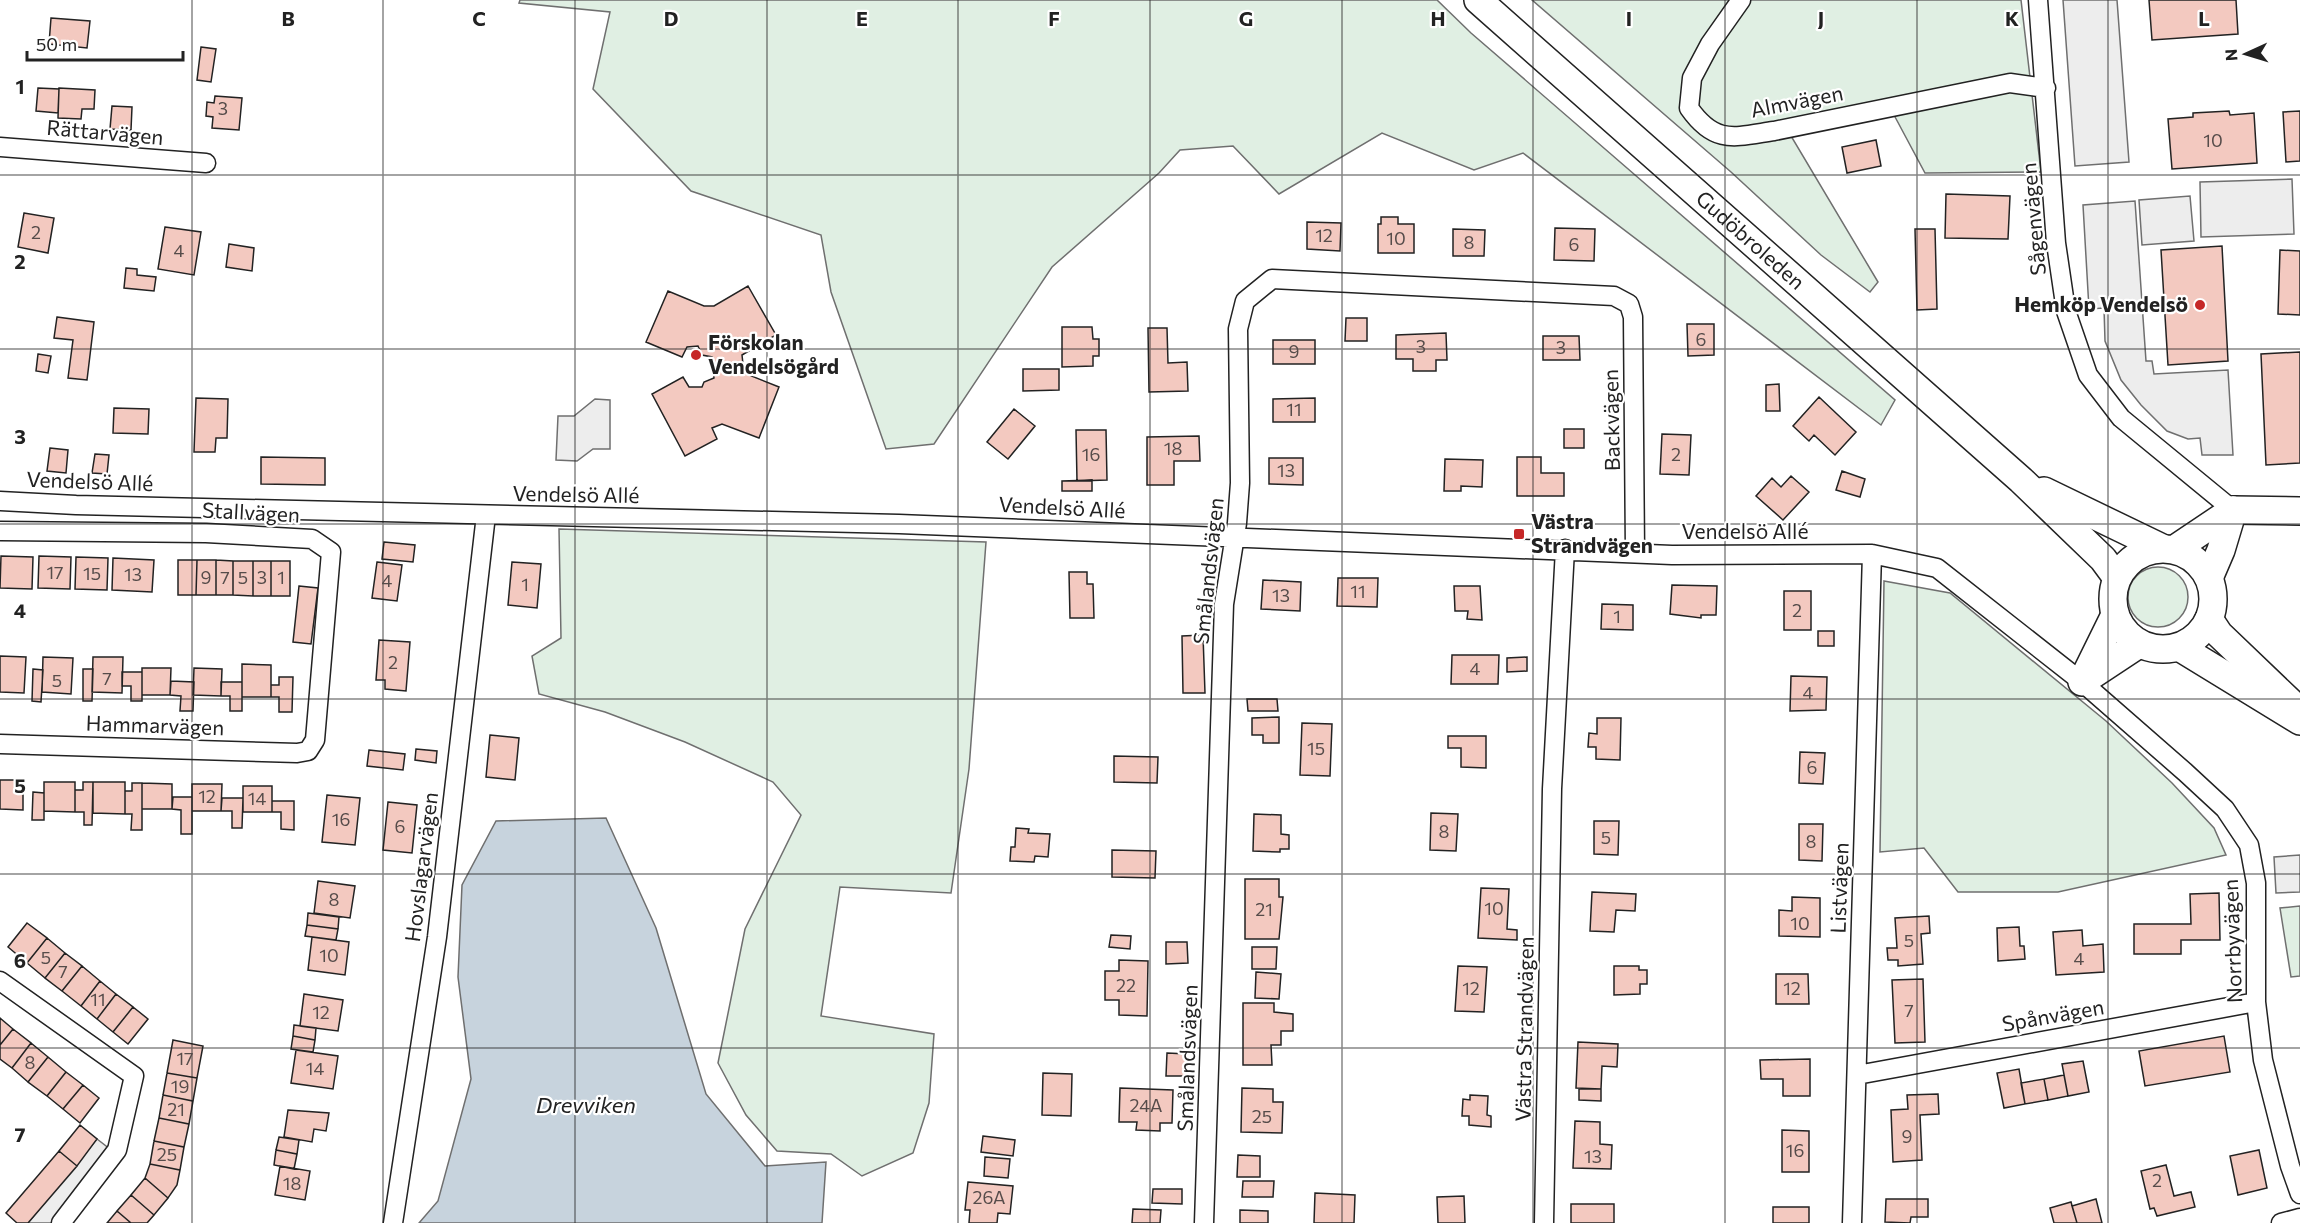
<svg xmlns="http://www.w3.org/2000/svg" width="2300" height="1223" viewBox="0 0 2300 1223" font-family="Commissioner,sans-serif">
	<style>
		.green { fill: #e0efe3; stroke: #6f6f6f; stroke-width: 1.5 }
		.parking { fill: #ededed; stroke: #6f6f6f; stroke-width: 1.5 }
		.water { fill: #c7d3dd; stroke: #6f6f6f; stroke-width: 1.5 }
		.building { fill: #f3c9c0; stroke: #222; stroke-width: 1.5 }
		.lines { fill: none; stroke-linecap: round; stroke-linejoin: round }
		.street-casing { stroke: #222; stroke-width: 21 }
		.secondary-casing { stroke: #222; stroke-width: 30 }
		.street { stroke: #fff; stroke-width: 18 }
		.secondary { stroke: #fff; stroke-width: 27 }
		.grid { fill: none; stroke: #222; stroke-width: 1.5; stroke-opacity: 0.55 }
		.poi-dot { fill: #c62828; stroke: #fff; stroke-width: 2 }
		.labels { text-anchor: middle; stroke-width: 4.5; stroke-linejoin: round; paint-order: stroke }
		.number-label { font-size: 18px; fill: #564c4a }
		.street-label { font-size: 21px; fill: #222; stroke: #fff }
		.poi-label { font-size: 21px; font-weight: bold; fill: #222; stroke: #fff; text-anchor: start }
		.water-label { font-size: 22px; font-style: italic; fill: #222; stroke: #fff }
		.grid-label { font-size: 20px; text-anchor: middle; font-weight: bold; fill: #222; stroke: #fff; stroke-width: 4.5; stroke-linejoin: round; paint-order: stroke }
	</style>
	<rect width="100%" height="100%" fill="#fff"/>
	<!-- green -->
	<path class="green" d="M520,0H1437L1471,33L1895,400L1881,425L1523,153L1474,170L1382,133L1279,194L1233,146L1180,150L1159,173L1052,267L934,444L886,449L831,292L821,235L691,191L593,89L610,12L519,3Z
		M1532,0H2021L2041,172L1925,173L1894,115L1791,136L1878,282L1870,292L1821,255L1731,172Z
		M559,529L986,542L969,769L951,893L840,887L821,1016L934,1034L929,1103L913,1153L862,1176L831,1154L777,1151L746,1115L718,1063L745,929L801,815L773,782L685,742L605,712L539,694L532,656L561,638Z
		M2128 597a30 30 0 1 1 60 0a30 30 0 1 1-60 0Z
		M1884,581L1950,593L2106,721L2172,783L2214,828L2226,855L2058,892H1958L1924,848L1880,852Z
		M2300,906V976L2291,977L2280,908Z"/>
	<!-- parking -->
	<path class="parking" d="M2063,0H2117L2129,162L2075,166Z
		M2292,179L2294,234L2201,237L2200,182Z
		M2190,196L2194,241L2142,245L2139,200Z
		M2135,201L2146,361H2152L2154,374L2228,370L2233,455H2202L2200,438L2188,439L2167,431L2141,405L2121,380L2105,341L2104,308L2089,309L2083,205Z
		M595,399L610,400V449H593L577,461L556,460L558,416H574Z
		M2300,855V892L2276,893L2274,857Z
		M97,1139L115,1153L61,1223H28Z"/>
	<!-- water -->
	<path class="water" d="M606,818L656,928L706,1094L765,1166L826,1162L822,1223H419L438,1201L471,1079L458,977L462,885L496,821Z"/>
	<!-- building -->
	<path class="building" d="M2149,0H2236L2238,34L2152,40Z
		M51,18L90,21L87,48L49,44Z
		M201,47L216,49L211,82L197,80Z
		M38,88L59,89L58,113L36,111Z
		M59,88L95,90L94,109H82L81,119L58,118Z
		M215,96L242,98L239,130L212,128L213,117L206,116L207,102L214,103Z
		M112,106L132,107L131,130L110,129Z
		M2229,111L2230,115L2254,113L2257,163L2172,169L2168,119L2193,117V113Z
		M2300,111V161L2286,162L2283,112Z
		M1876,140L1881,166L1847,173L1842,147Z
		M1946,194L2010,196L2008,239L1945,238Z
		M24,213L54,218L48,253L18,247Z
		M1381,217H1398V224H1414V253H1378V224H1381Z
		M1307,222L1341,223L1340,251L1307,249Z
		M165,227L201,232L194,275L158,269Z
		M1555,228L1595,229L1594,261L1554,260Z
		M1453,229L1485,230L1484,256H1453Z
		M1915,229H1935L1937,309L1917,310Z
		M229,244L254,248L252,271L226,267Z
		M2222,246L2228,361L2168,365L2161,250Z
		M2280,250L2300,251V315L2278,314Z
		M126,268L137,269V275L156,277L154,291L124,288Z
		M748,286L776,335L742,355L744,373L779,387L759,438L722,424L712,428L717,439L685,456L652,394L683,377L689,387H702L704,382L714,378L712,357L702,355L698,346L687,347L682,357L646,342L668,291L704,306H714Z
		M57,317L94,322L87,380L68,378L73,340L54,338Z
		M1346,318H1367V341H1345Z
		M1687,324H1714V355L1688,356Z
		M1062,327H1092L1093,339H1099V356H1093V366L1062,367Z
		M1148,328H1167L1168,363L1187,362L1188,391L1149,392Z
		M1446,333L1447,360H1436V371H1413V359H1396V335Z
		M1543,336H1579L1580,360H1543Z
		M1273,340H1315V364H1273Z
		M2300,352V463L2266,465L2261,354Z
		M38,354L51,356L48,373L36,371Z
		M1023,369H1059V390L1023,391Z
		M1779,384L1780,411H1766V385Z
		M1819,397L1856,432L1835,455L1814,435L1809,441L1793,426Z
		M196,398L228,399L227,438H216L215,452H194Z
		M1315,398V422H1273V399Z
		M114,408L149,409L148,434L113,433Z
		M1014,409L1035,426L1008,459L987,442Z
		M1564,429H1584V448H1564Z
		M1076,430H1106L1107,480L1077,481Z
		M1662,434L1691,435L1689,475L1660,474Z
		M1199,436L1200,461H1174V485H1147V437Z
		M50,448L68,450L66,473L47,471Z
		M95,454L109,455L107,474L92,473Z
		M261,457L325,458V485L261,484Z
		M1517,457H1541V473H1564V496H1517Z
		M1269,458H1303V485L1269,484Z
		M1445,459L1483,460L1482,487L1461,486V491H1444Z
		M1842,471L1865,479L1860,497L1836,490Z
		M1791,476L1809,492L1783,520L1756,496L1772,478L1781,487Z
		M1092,480V491H1062V481Z
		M384,542L415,545L413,562L382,559Z
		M1,556L33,557L32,589L0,588Z
		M39,556L71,557L70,589L38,588Z
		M76,557L108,558L107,590L75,589Z
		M113,558L154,560L152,592L112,590Z
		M178,560H197L196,595H178Z
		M197,560H216V595H196Z
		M216,560L233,561V595H216Z
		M233,561H253V596L233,595Z
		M253,561H271V596H253Z
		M271,561H290V596H271Z
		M377,562L402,565L397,601L372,598Z
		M512,562L541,564L537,608L508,605Z
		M1069,572H1087V584H1093L1094,618H1070Z
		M1338,578H1378L1377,607L1337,606Z
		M1263,580L1301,582L1300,611L1261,609Z
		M1672,585L1717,586L1716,615H1701V618L1670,614Z
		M299,586L318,588L311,644L293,642Z
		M1454,586H1480L1482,620L1467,619L1468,611H1455Z
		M1784,591H1811V630H1784Z
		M1602,604L1633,605V630L1601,629Z
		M1818,631H1834V646H1818Z
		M1203,635L1205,693H1183L1182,636Z
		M379,640L410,642L406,691L385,689V680H376Z
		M1452,655H1499L1498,684H1451Z
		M0,656L26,657L24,693L0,692Z
		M43,657L73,658L71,694L42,692Z
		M93,657H123L122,693L92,692Z
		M1527,657V671L1507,672V658Z
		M242,664L271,665V697H242Z
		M142,668H171L170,695H142Z
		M194,668L222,669L221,696L193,695Z
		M33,669L43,670L41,702L32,701Z
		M83,669H93L92,701H83Z
		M122,672H142V701H131V686H122Z
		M1791,676L1827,677L1826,710L1790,711Z
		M279,677H293L292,712H279V697H271V685H279Z
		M171,681L194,682L193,711H180L181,696L170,695Z
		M221,682H242V711H230V696H221Z
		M1247,699H1277L1278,711H1248Z
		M1279,717V743H1263V735H1252V718Z
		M1597,718H1621L1620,760L1596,759V747H1588L1589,733L1597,734Z
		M1302,723L1332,724L1330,776L1300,775Z
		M490,735L519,738L515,780L486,777Z
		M1448,736H1486V768L1461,767V748H1448Z
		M416,749L437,751L436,763L415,760Z
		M369,750L405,754L403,770L367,766Z
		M1800,752L1825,753L1823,784L1799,783Z
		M1114,756L1158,757L1157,783L1114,782Z
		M0,780H23V810L0,809Z
		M44,782H75V812L44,811Z
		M83,782H93L92,825H84V812H75V790H83Z
		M93,782H125V814L93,813Z
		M132,783H142V830H131L132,814H125V791H132Z
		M142,783L172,784V809H142Z
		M192,784H222L221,811H192Z
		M243,786H272V812H243Z
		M33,792L44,793V820H32Z
		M327,795L360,798L355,845L322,842Z
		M173,797H192V834H181V810L172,809Z
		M222,798H243L242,828H232V811H221Z
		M272,801H294V830L281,829V812H272Z
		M388,802L417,805L412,853L383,850Z
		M1431,813L1458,814L1456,851L1430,850Z
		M1254,814L1281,815V834L1289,835V849H1280V852L1253,851Z
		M1594,821H1619L1618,855L1594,854Z
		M1799,824H1823L1822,861L1799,860Z
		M1016,828L1029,829L1028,833L1050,834L1048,857L1035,856L1034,862L1010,861L1011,847H1015Z
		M1112,850L1156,851L1155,878L1112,877Z
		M1245,879H1279V897H1283L1279,939H1245Z
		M318,881L355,886L350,918L314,913Z
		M1481,888L1509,889L1507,929L1517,930V940L1478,938Z
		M1592,892L1636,894L1635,911L1616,910L1614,932L1590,931Z
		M2219,893L2220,940H2181V954H2134V924H2191L2190,894Z
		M1792,897L1820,898V937L1779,936V910L1792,911Z
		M308,913L339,917L338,929L307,925Z
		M1929,916L1930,933L1921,934L1923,964L1898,966V960H1888L1887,948H1897L1895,918Z
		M27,923L47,938L27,963L8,947Z
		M307,925L338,929L336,940L305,936Z
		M2019,927L2020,946H2024L2025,959L1998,961L1997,928Z
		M2082,930L2083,946L2103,944L2104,972L2056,975L2053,932Z
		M1111,935L1131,936L1130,949L1109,947Z
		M312,937L349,942L345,975L308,970Z
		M47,938L65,953L45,978L27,963Z
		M1166,942H1187L1188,963L1166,964Z
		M1252,947H1277L1276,969H1252Z
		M65,953L82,966L62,991L45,978Z
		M1119,960L1148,961L1147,1016L1119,1015V1000H1105V971H1119Z
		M82,966L100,981L81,1006L62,991Z
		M1458,966L1487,967L1484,1012L1455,1011Z
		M1614,966H1639V970H1647V984H1640V994L1614,995Z
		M1256,972L1281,974L1279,999L1255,998Z
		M1776,974H1808L1809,1004H1776Z
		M1923,979L1925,1042L1895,1043L1892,980Z
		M100,981L116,994L97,1019L81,1006Z
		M116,994L133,1007L113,1032L97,1019Z
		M304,994L343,1000L338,1031L300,1026Z
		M1243,1003H1274V1012L1293,1014V1031H1281V1045H1271L1272,1065H1243Z
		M133,1007L148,1019L128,1044L113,1032Z
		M0,1018L13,1029L0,1045Z
		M294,1025L316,1028L315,1040L293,1036Z
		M13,1029L31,1043L12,1068L0,1059V1045Z
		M293,1036L315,1040L313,1052L291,1049Z
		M2224,1036L2230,1072L2145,1086L2139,1051Z
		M173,1040L203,1046L197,1078L167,1073Z
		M1578,1042L1618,1044L1617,1067L1602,1066L1601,1089L1576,1088Z
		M31,1043L48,1057L28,1082L12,1068Z
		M296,1050L338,1056L333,1089L291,1083Z
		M1167,1053L1187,1054L1186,1076H1166Z
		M48,1057L66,1072L47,1096L28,1082Z
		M1810,1059V1096H1783V1079H1761L1760,1060Z
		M2083,1061L2089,1092L2068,1096L2062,1064Z
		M2019,1069L2025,1104L2004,1108L1997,1073Z
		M66,1072L83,1085L63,1109L47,1096Z
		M167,1073L197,1078L193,1101L163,1095Z
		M1043,1073L1072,1074L1071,1116L1042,1115Z
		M2064,1075L2068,1096L2048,1100L2044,1079Z
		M2044,1079L2048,1100L2025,1104L2021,1083Z
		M83,1085L99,1098L80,1123L63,1109Z
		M1120,1088L1173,1090L1172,1123H1160V1131L1136,1130L1137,1122H1119Z
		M1242,1088L1273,1089V1102H1283L1282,1133L1241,1132Z
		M1579,1089H1601V1101L1579,1100Z
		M1938,1094L1939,1114L1920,1115L1922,1160L1893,1162L1891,1110L1908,1109L1907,1095Z
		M163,1095L193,1101L189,1124L159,1118Z
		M1470,1095L1488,1096L1487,1115L1491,1116V1127L1469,1125V1116H1462L1463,1099L1470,1100Z
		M288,1110L329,1113L326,1131L314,1129L312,1142L284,1137Z
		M159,1118L189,1124L184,1147L154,1141Z
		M1575,1121L1600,1122V1144L1612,1145L1611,1169L1573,1168Z
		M80,1125L97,1139L77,1166L59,1151Z
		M1782,1130L1809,1131V1172H1782Z
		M983,1136L1015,1140L1013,1156L981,1152Z
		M279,1137L299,1140L297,1154L276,1150Z
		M154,1141L184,1147L180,1170L150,1164Z
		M276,1150L297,1154L294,1169L274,1165Z
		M2259,1150L2267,1188L2238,1195L2230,1156Z
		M59,1151L77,1166L28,1223H17L6,1213Z
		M1238,1155L1260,1156V1177H1237Z
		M985,1157L1010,1159L1008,1178L984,1176Z
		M150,1164L180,1170L177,1185L168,1198L145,1178Z
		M2166,1165L2174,1196L2191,1192L2195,1207L2157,1216L2154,1208L2150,1209L2141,1171Z
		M280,1166L310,1171L305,1200L275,1195Z
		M145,1178L168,1198L154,1215L131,1195Z
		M1243,1181H1274L1273,1197H1242Z
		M968,1182L1013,1186L1010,1214L998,1213L997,1223H969L970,1210H965Z
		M1153,1189H1182V1204L1152,1203Z
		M1315,1193L1355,1195L1354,1223H1314Z
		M131,1195L154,1215L147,1223H131L117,1211Z
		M1464,1196L1465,1223H1438L1437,1197Z
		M1886,1199H1928V1217H1911L1910,1223L1885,1222Z
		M2096,1199L2102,1223H2077L2072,1206Z
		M2071,1202L2077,1223H2054L2050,1208Z
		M1571,1204H1614V1223H1571Z
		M1773,1207H1809V1223H1773Z
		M1133,1209L1161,1210L1160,1223H1132Z
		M1240,1210L1268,1211V1223H1240Z
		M117,1211L131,1223H107Z"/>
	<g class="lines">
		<defs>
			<path id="street" d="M1741,0L1710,44L1692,78L1689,108C1715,145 1734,137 1774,131L2010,83L2046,88
				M2038,0L2056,243L2066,311L2088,375L2121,418L2233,510
				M0,147L206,163
				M0,501L76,505L899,524L1672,555L1872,554L1937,568L2082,682L2185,772L2225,809L2249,845L2256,883V1002L2263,1060L2290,1166L2300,1194
				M0,531L206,533L312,539L331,552L315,740L308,751L297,753L0,744
				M0,981L134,1076L117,1150L61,1223
				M1857,1075L2256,1002
				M393,1223L437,937L486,515
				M1204,1223L1224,604L1237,523L1240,483L1238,329L1245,301L1272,279L1614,296L1629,304L1633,317L1635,553
				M1544,1223L1552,789L1565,549
				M1852,1223L1872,554
				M2281,1223L2300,1218"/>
			<g id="secondary">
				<path id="s1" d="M1478,0L2021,480L2103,559L2117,578"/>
				<path d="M2044,491L2162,548"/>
				<path d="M2233,510L2300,511"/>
				<path d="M2175,549L2233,510"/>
				<circle cx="2163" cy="599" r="50"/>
				<path d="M2209,578L2221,550L2233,510"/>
				<path d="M2209,619L2219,634L2290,702"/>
				<path d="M2179,647L2300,721"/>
				<path d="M2083,681L2139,644"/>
				<path d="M2082,682L2115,615"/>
			</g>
		</defs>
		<!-- street casing -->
		<use href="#street" class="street-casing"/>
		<!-- secondary casing -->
		<use href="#secondary" class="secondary-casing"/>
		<!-- street -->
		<use href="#street" class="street"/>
		<!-- secondary -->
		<use href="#secondary" class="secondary"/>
	</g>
	<!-- grid -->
	<path class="grid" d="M192,0V1223M383,0V1223M575,0V1223M767,0V1223M958,0V1223M1150,0V1223M1342,0V1223M1533,0V1223M1725,0V1223M1917,0V1223M2108,0V1223M0,175H2300M0,349H2300M0,524H2300M0,699H2300M0,874H2300M0,1048H2300"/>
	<!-- markers -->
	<g class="poi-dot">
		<circle cx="2200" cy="305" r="6"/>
		<circle cx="696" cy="355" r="6"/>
		<rect x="1513" y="528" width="12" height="12" rx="3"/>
	</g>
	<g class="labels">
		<!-- number labels -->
		<g class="number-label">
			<text x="223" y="115">3</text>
			<text x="2213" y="147">10</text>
			<text x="36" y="239">2</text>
			<text x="1324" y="242">12</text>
			<text x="1396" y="245">10</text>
			<text x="1469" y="249">8</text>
			<text x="1574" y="251">6</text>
			<text x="179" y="257">4</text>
			<text x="1701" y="346">6</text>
			<text x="1421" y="353">3</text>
			<text x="1561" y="354">3</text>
			<text x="1294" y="358">9</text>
			<text x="1294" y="416">11</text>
			<text x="1173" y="455">18</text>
			<text x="1091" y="461">16</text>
			<text x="1676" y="461">2</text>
			<text x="1286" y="477">13</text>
			<text x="55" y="579">17</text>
			<text x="92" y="580">15</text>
			<text x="133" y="581">13</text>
			<text x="206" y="584">9</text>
			<text x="225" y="584">7</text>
			<text x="243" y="584">5</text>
			<text x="262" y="584">3</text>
			<text x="281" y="584">1</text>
			<text x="387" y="587">4</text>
			<text x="525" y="591">1</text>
			<text x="1358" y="598">11</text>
			<text x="1281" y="602">13</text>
			<text x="1797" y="617">2</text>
			<text x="1617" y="623">1</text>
			<text x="393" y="669">2</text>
			<text x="1475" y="675">4</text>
			<text x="107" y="685">7</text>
			<text x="57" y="687">5</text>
			<text x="1808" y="699">4</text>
			<text x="1316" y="755">15</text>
			<text x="1812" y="774">6</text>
			<text x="207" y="803">12</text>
			<text x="257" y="805">14</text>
			<text x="341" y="826">16</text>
			<text x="400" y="833">6</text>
			<text x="1444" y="838">8</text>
			<text x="1606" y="844">5</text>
			<text x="1811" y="848">8</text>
			<text x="334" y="906">8</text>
			<text x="1494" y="915">10</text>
			<text x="1264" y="916">21</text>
			<text x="1800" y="930">10</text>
			<text x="1909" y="947">5</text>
			<text x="329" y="962">10</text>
			<text x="46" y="964">5</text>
			<text x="2079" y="965">4</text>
			<text x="63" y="978">7</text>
			<text x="1126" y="992">22</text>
			<text x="1471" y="995">12</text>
			<text x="1792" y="995">12</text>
			<text x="98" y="1006">11</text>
			<text x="1909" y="1017">7</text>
			<text x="321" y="1019">12</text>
			<text x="185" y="1065">17</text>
			<text x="30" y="1069">8</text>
			<text x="315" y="1075">14</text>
			<text x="180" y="1093">19</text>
			<text x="1146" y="1112">24A</text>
			<text x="176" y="1116">21</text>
			<text x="1262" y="1123">25</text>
			<text x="1907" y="1143">9</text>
			<text x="1795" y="1157">16</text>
			<text x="167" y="1161">25</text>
			<text x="1593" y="1163">13</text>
			<text x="2157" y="1187">2</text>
			<text x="292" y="1190">18</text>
			<text x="989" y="1204">26A</text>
		</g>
		<!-- street labels -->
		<g class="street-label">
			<text transform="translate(1797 102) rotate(-11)" y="7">Almvägen</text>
			<text transform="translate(105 133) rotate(5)" y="7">Rättarvägen</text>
			<text transform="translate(2034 219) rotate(-95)" y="7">Sågenvägen</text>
			<text dy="7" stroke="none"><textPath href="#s1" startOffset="363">Gudöbroleden</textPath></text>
			<text transform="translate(1612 420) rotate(-91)" y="7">Backvägen</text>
			<text transform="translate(90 482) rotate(2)" y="7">Vendelsö Allé</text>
			<text transform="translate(576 495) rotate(1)" y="7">Vendelsö Allé</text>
			<text transform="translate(1062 508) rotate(3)" y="7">Vendelsö Allé</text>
			<text transform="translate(251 513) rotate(3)" y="7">Stallvägen</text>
			<text x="1745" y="539">Vendelsö Allé</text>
			<text transform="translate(1209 571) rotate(-84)" y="7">Smålandsvägen</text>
			<text transform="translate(155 726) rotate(2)" y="7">Hammarvägen</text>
			<text transform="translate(422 867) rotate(-83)" y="7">Hovslagarvägen</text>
			<text transform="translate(1840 888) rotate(-88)" y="7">Listvägen</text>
			<text transform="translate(2233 941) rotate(-92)" y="7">Norrbyvägen</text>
			<text transform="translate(2053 1016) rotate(-10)" y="7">Spånvägen</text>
			<text transform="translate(1525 1029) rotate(-89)" y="7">Västra Strandvägen</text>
			<text transform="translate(1188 1058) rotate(-88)" y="7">Smålandsvägen</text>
		</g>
		<!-- poi labels -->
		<g class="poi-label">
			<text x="2188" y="312" text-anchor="end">Hemköp Vendelsö</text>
			<text x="708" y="350">Förskolan<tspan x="708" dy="24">Vendelsögård</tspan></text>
			<text x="1531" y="529">Västra<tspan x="1531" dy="24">Strandvägen</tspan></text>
		</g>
		<!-- water labels -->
		<g class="water-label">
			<text x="586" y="1113">Drevviken</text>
		</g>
	</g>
	<g class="grid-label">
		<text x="288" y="26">B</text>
		<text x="479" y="26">C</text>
		<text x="671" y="26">D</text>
		<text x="862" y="26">E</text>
		<text x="1054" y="26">F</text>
		<text x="1246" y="26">G</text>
		<text x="1438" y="26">H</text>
		<text x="1629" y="26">I</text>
		<text x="1821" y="26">J</text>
		<text x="2012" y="26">K</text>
		<text x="2204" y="26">L</text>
		<text x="20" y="94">1</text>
		<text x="20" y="269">2</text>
		<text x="20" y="444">3</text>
		<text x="20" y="618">4</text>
		<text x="20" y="793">5</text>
		<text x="20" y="968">6</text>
		<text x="20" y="1142">7</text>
	</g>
	<!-- north arrow -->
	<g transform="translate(2246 54) rotate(266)" stroke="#ffffff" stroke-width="4.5" paint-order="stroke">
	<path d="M0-4.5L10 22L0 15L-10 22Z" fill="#222222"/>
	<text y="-9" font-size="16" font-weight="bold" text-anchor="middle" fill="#222222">N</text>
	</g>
	<!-- scale -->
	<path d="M27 51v9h156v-9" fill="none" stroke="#222222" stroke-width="3"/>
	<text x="36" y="51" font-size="18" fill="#222222" stroke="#ffffff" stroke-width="4.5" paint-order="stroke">50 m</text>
</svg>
